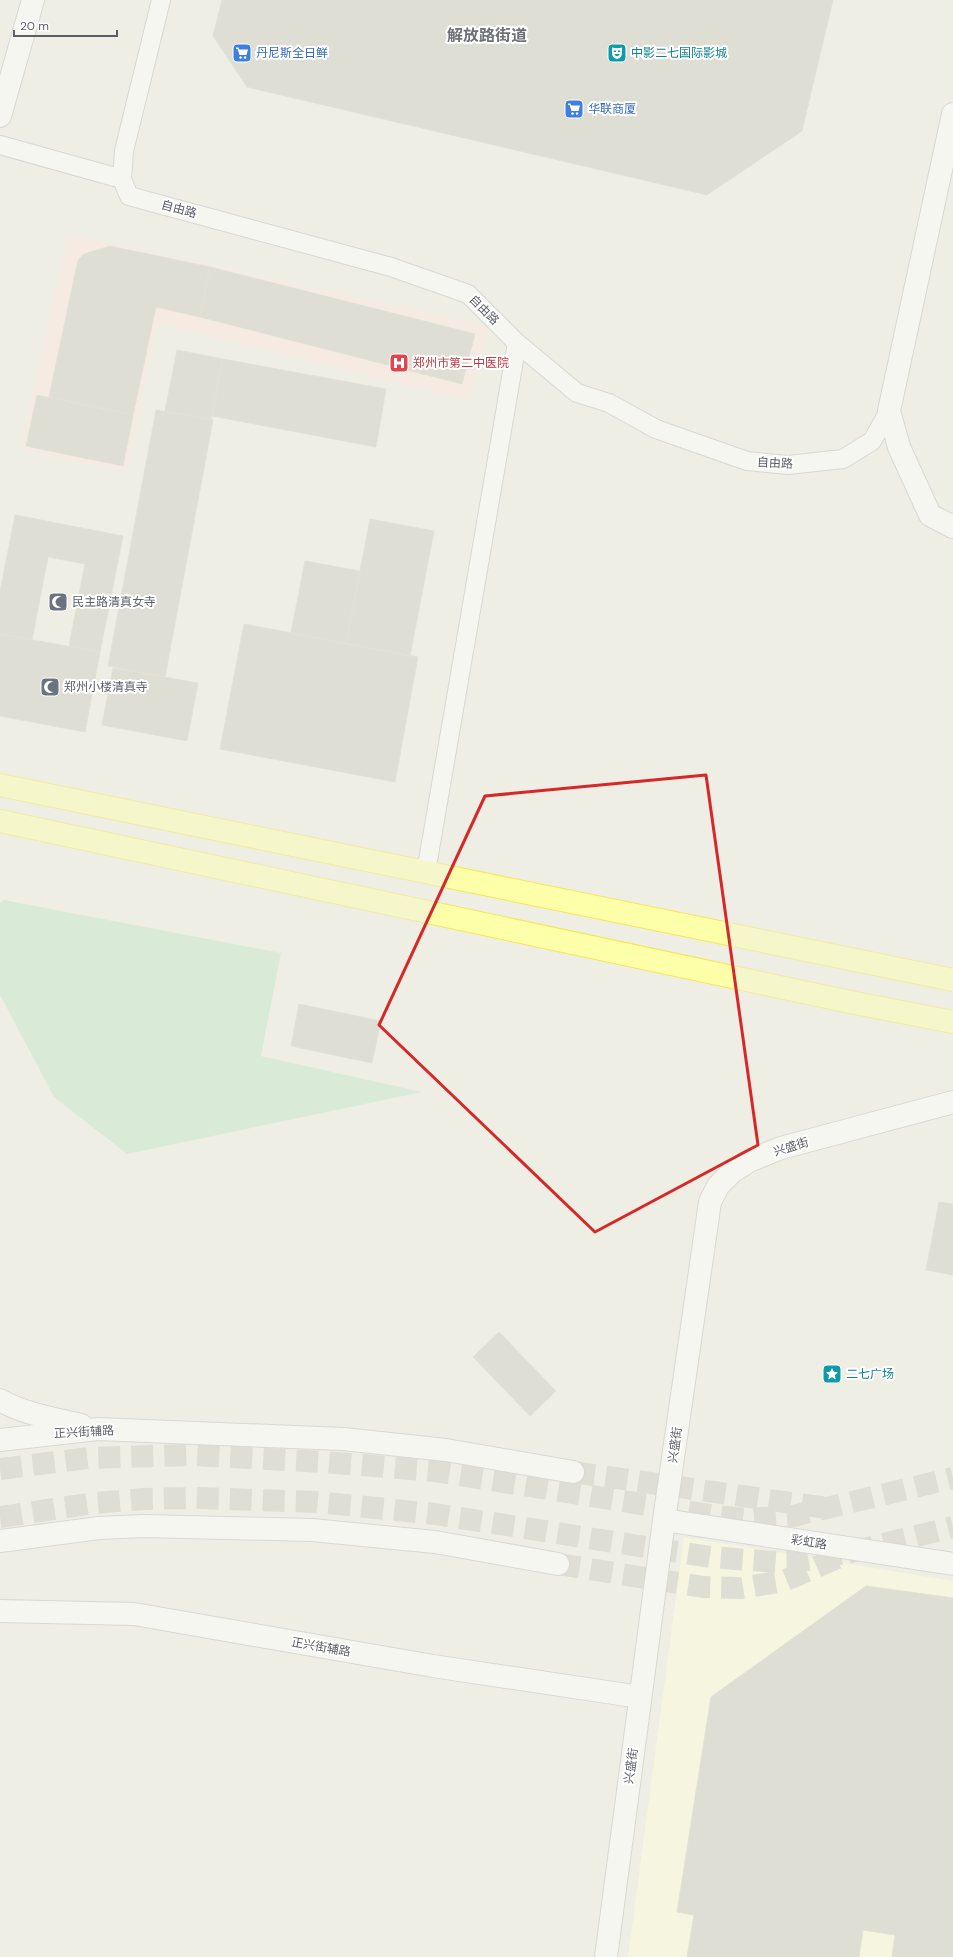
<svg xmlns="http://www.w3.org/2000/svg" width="953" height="1957" viewBox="0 0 953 1957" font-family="'DM Sans','Noto Sans SC',sans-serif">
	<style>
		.commercial { fill: #fffdd9 }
		.medical { fill: #fce7e0 }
		.green { fill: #bfe7c7 }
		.building { fill: #cac9c0; stroke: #d4d1c2 }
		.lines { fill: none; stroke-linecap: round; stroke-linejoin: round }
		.secondary-tunnel { stroke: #cacac4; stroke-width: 22; stroke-dasharray: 22 11; stroke-linecap: butt }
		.primary-tunnel { stroke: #cacac4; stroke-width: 22; stroke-dasharray: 22 11; stroke-linecap: butt }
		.lane-casing { stroke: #bbbcc3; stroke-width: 20 }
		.street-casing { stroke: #bbbcc3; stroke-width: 24 }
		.secondary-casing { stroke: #bcbec5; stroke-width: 24 }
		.primary-casing { stroke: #f6e656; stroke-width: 24 }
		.lane { stroke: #fff; stroke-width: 18 }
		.street { stroke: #fff; stroke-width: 22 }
		.secondary { stroke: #fff; stroke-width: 22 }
		.primary { stroke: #fdffa9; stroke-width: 22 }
		.marked { fill: none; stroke: #d62828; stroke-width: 3; stroke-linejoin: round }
		.labels { text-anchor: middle; stroke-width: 4; stroke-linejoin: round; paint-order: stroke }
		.shop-label { font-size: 12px; fill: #366cbe; stroke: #fff; text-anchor: start }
		.culture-label { font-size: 12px; fill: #0d838f; stroke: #fff; text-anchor: start }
		.street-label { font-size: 12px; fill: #5c5e65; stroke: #fff }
		.health-label { font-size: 12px; fill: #be3a42; stroke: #fff; text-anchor: start }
		.worship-label { font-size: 12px; fill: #5b616d; stroke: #fff; text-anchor: start }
		.district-label { font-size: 16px; font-weight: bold; fill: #6d7077; stroke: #fff }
	</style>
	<rect width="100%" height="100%" fill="#efeee4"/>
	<!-- commercial -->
	<path class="commercial" d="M684,1537L953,1581V1957H628Z"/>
	<!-- medical -->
	<path class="medical" d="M68,234L489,326L470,401L157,323L127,471L20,450Z"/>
	<!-- green -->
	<path class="green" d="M4,900L281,953L261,1056L422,1092L127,1154L54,1097L0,995V903Z"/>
	<!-- building -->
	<path class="building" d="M222,0H833L802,131L707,195L247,87L213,36Z
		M110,246L210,267L200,317L156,307L133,415L49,397L78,260L84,254Z
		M210,267L475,334L462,384L200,317Z
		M177,350L223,359L211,420L165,411Z
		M223,359L386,389L376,447L212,416Z
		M37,395L133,415L123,466L26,446Z
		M156,410L213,420L165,677L108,666Z
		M15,515L123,536L100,652L69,646L85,564L48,557L32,640L0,634V592Z
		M370,519L434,531L410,656L346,644Z
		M305,561L360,571L346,644L291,633Z
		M244,624L418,657L395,782L220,749Z
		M0,634L100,652L85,732L0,716Z
		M113,668L198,683L187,741L102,725Z
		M299,1004L381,1021L372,1063L291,1046Z
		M939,1202L953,1204V1275L926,1270Z
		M499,1332L556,1391L530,1416L473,1357Z
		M866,1586L953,1598V1957H892L895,1935L863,1930L859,1957H687L694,1915L677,1912L711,1697Z"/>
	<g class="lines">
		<!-- secondary-tunnel -->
		<path class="secondary-tunnel" d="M573,1472L827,1508
			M558,1564L703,1587L741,1588L784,1581L851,1552"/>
		<!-- primary-tunnel -->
		<path class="primary-tunnel" d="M0,1469L89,1458L191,1455L324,1462L435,1471L716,1516L747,1519L793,1516L953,1478
			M0,1517L94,1503L143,1499L196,1498L317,1502L435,1514L710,1557L776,1562L801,1561L851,1552L953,1527"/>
		<defs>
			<path id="lane" d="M161,0L124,151L122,179L129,196L391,267L468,294L517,343L577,393L609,403L656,429L747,461L788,465L843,459L872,441L889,411
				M0,145L122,179
				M426,872L517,343"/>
			<path id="street" d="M953,114L889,411L899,447L930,515L953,527
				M0,116L33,0
				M664,1520L953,1564
				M0,1611L134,1614L433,1666L640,1697
				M606,1957L664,1520L710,1202L718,1186L732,1172L749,1161L781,1148L953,1102"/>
			<path id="secondary" d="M0,1400C24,1414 55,1419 81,1425
				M0,1440L98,1429L343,1439L446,1450L573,1472
				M0,1541L99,1528L144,1526L312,1530L435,1542L558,1564"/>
			<path id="primary" d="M0,785L953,980
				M0,821L855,1003L953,1022"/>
		</defs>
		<!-- lane casing -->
		<use href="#lane" class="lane-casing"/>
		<!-- street casing -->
		<use href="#street" class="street-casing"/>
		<!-- secondary casing -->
		<use href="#secondary" class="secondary-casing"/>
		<!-- primary casing -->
		<use href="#primary" class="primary-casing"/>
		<!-- lane -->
		<use href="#lane" class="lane"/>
		<!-- street -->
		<use href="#street" class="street"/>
		<!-- secondary -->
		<use href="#secondary" class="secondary"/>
		<!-- primary -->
		<use href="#primary" class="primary"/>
	</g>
	<!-- marked area -->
	<path d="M0 0H953V1957H0ZM706,775L758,1145L595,1232L379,1025L485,796Z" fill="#efeee4" fill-opacity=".55" fill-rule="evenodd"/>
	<path class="marked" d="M706,775L758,1145L595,1232L379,1025L485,796Z"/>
	<!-- icons -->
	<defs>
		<symbol id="supermarket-square" viewBox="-11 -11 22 22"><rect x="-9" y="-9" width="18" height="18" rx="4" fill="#3f7fe0" stroke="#fff"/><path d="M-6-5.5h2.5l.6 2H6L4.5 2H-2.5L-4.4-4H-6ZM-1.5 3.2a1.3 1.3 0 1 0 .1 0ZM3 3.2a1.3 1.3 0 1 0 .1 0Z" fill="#fff"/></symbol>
		<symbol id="theatre-square" viewBox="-11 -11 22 22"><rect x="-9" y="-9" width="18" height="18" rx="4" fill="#0f9aa8" stroke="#fff"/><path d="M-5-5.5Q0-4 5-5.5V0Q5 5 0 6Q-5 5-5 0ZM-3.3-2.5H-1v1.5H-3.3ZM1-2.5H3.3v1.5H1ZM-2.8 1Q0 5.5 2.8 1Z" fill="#fff"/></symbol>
		<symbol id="hospital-square" viewBox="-11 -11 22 22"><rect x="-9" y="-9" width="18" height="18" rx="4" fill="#e0444e" stroke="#fff"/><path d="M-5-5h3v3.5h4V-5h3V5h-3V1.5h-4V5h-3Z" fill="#fff"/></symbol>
		<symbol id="mosque-square" viewBox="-11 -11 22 22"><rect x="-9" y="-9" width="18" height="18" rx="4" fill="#6b7280" stroke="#fff"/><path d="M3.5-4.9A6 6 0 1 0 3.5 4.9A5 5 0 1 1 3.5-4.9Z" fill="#fff"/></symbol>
		<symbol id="sight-square" viewBox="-11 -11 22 22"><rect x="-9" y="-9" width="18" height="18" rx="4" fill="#0f9aa8" stroke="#fff"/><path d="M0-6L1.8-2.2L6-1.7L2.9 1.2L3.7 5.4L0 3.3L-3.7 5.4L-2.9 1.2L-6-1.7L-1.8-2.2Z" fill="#fff"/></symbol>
	</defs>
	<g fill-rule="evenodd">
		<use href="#supermarket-square" x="231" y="42" width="22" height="22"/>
		<use href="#theatre-square" x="606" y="42" width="22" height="22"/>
		<use href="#supermarket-square" x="563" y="98" width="22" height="22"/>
		<use href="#hospital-square" x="388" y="352" width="22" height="22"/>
		<use href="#mosque-square" x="47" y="591" width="22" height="22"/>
		<use href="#mosque-square" x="39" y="676" width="22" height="22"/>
		<use href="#sight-square" x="821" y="1363" width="22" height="22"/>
	</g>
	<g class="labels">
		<!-- shop labels -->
		<g class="shop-label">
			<text x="256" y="57">丹尼斯全日鲜</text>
			<text x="588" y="113">华联商厦</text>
		</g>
		<!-- culture labels -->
		<g class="culture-label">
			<text x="631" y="57">中影二七国际影城</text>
			<text x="846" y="1378">二七广场</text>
		</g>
		<!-- street labels -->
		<g class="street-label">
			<text transform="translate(179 209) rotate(15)" y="4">自由路</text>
			<text transform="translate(484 310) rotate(45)" y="4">自由路</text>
			<text transform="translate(775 463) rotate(3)" y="4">自由路</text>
			<text transform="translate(791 1147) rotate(-17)" y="4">兴盛街</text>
			<text transform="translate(84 1432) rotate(-3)" y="4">正兴街辅路</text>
			<text transform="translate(675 1445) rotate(-82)" y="4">兴盛街</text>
			<text transform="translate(809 1542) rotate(9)" y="4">彩虹路</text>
			<text transform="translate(321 1647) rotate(10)" y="4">正兴街辅路</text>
			<text transform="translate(631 1766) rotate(-82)" y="4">兴盛街</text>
		</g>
		<!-- health labels -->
		<g class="health-label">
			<text x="413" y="367">郑州市第二中医院</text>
		</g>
		<!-- worship labels -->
		<g class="worship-label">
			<text x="72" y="606">民主路清真女寺</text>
			<text x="64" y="691">郑州小楼清真寺</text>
		</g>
		<!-- district labels -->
		<g class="district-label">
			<text x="487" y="41">解放路街道</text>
		</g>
	</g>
	<!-- scale -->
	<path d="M14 30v6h103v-6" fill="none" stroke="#5c5e65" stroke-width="2"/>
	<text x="20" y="30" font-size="12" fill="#5c5e65" stroke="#ffffff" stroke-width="3" paint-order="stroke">20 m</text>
</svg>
